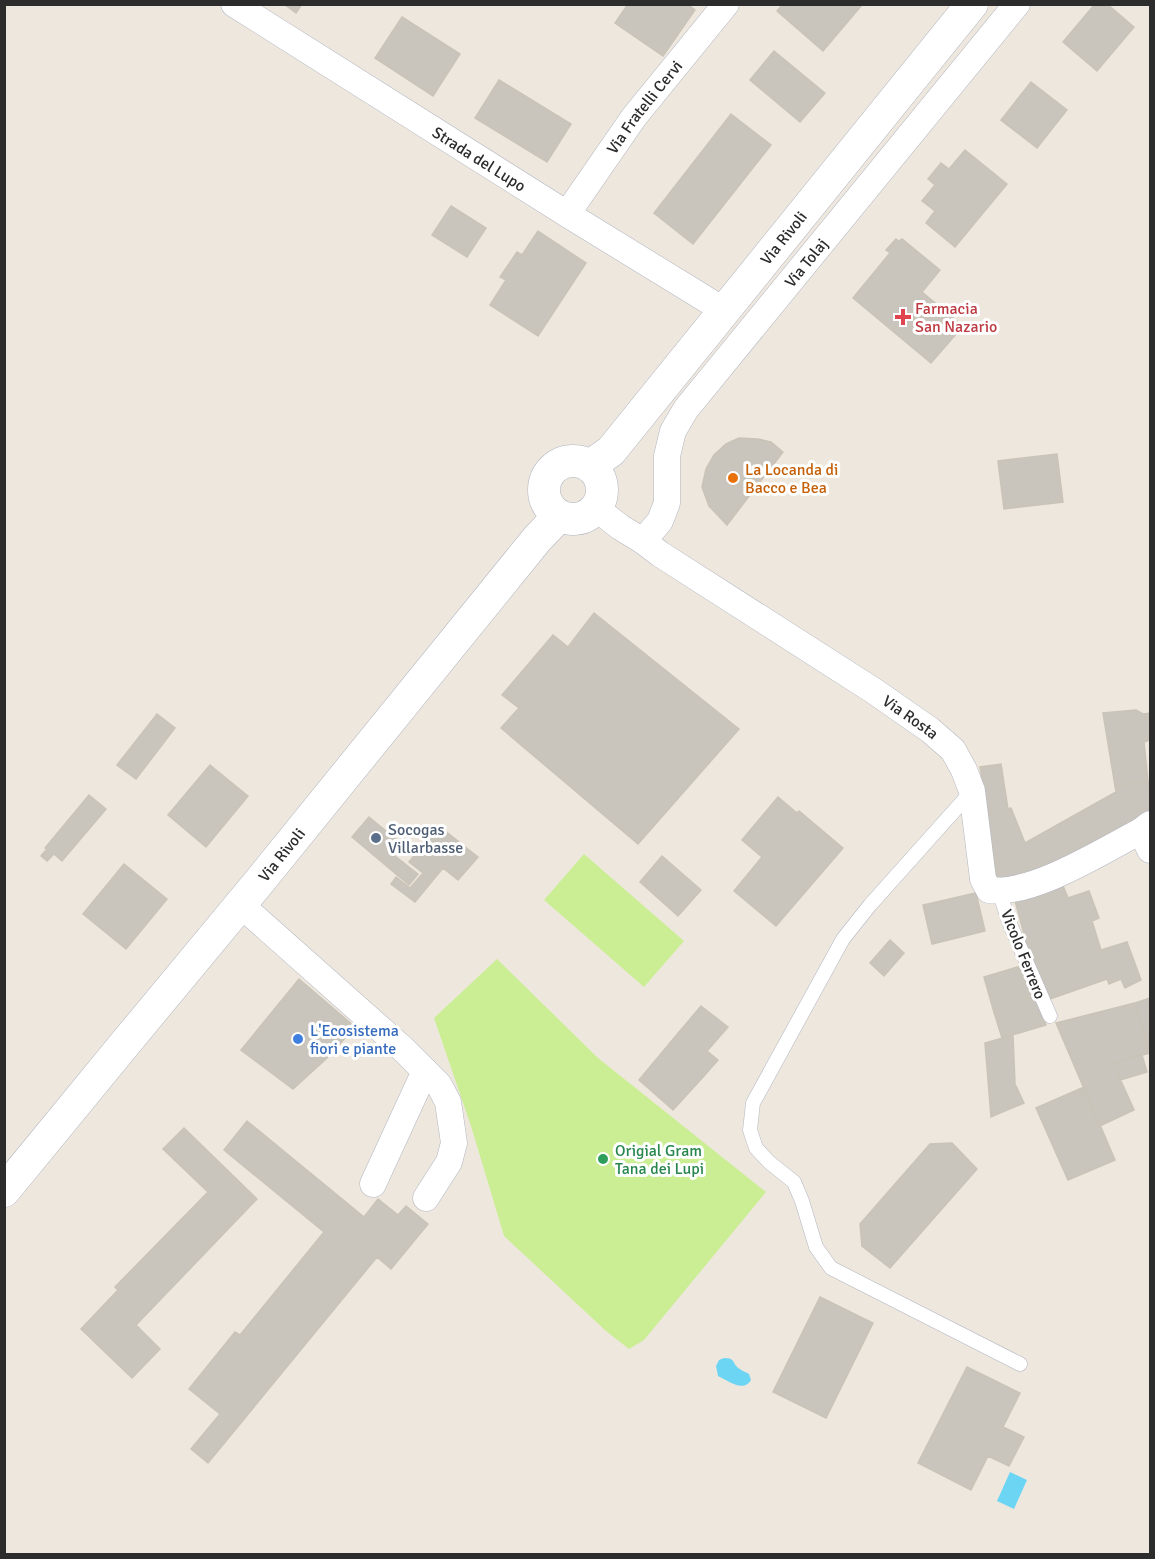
<svg xmlns="http://www.w3.org/2000/svg" width="1155" height="1559" viewBox="0 0 1155 1559" font-family="Signika,sans-serif">
	<style>
		.pitch { fill: #cbee94 }
		.water { fill: #6dd5f4 }
		.building { fill: #c9c5bc; stroke: #cac3b7; stroke-width: 1.5 }
		.lines { fill: none; stroke-linecap: round; stroke-linejoin: round }
		.service-casing { stroke: #b2b5c0; stroke-width: 15 }
		.minor-casing { stroke: #b2b5c0; stroke-width: 27 }
		.tertiary-casing { stroke: #b2b5c0; stroke-width: 33 }
		.service { stroke: #fff; stroke-width: 14 }
		.minor { stroke: #fff; stroke-width: 26 }
		.tertiary { stroke: #fff; stroke-width: 32 }
		.health-dot { fill: #e0444e; stroke: #fff; stroke-width: 2 }
		.food-dot { fill: #e8710a; stroke: #fff; stroke-width: 2 }
		.service-dot { fill: #5c6f8a; stroke: #fff; stroke-width: 2 }
		.shop-dot { fill: #3f7fe0; stroke: #fff; stroke-width: 2 }
		.leisure-dot { fill: #2e9e5b; stroke: #fff; stroke-width: 2 }
		.labels { text-anchor: middle; stroke-width: 6; stroke-linejoin: round; paint-order: stroke }
		.street-label { font-size: 16px; fill: #2c2c2c; stroke: #fff }
		.health-label { font-size: 16px; fill: #be3a42; stroke: #fff; text-anchor: start }
		.food-label { font-size: 16px; fill: #c56008; stroke: #fff; text-anchor: start }
		.service-label { font-size: 16px; fill: #4e5e75; stroke: #fff; text-anchor: start }
		.shop-label { font-size: 16px; fill: #366cbe; stroke: #fff; text-anchor: start }
		.leisure-label { font-size: 16px; fill: #27864d; stroke: #fff; text-anchor: start }
	</style>
	<rect width="100%" height="100%" fill="#eee7de"/>
	<!-- pitch -->
	<path class="pitch" d="M584,854L684,941L644,987L544,900Z
		M497,959L598,1058L766,1192L644,1340L629,1349L606,1331L504,1236L471,1126L434,1018Z"/>
	<!-- water -->
	<path class="water" d="M724,1358C734,1358 732,1361 737,1367C740,1370 746,1372 749,1374L751,1380C743,1393 729,1381 718,1376L716,1366L719,1360Z
		M1010,1472L1027,1480L1014,1509L997,1501Z"/>
	<!-- building -->
	<path class="building" d="M284,4H302L296,13Z
		M628,4H687L695,10L663,56L615,23Z
		M783,4H859L861,6L823,51L777,11Z
		M1095,4H1107L1134,27L1097,71L1063,42Z
		M402,17L460,54L433,96L375,58Z
		M774,51L825,93L800,122L750,80Z
		M499,80L571,124L547,162L475,118Z
		M1031,82L1067,110L1037,148L1001,120Z
		M731,114L771,145L693,244L654,213Z
		M965,150L1007,184L955,247L926,223L935,211L922,201L935,185L928,179L941,163L949,169Z
		M451,206L486,228L467,257L432,235Z
		M538,231L586,263L538,336L490,305L506,280L500,277L517,252L522,255Z
		M896,239L899,241L902,239L940,270L922,292L963,326L931,363L853,298L890,253L886,250Z
		M739,438L758,439L771,442L783,452L727,525L709,506L702,487L706,469L714,455L726,444Z
		M1057,454L1063,502L1004,509L998,461Z
		M594,613L739,729L638,844L501,728L519,708L502,695L553,635L568,647Z
		M1136,710L1143,714L1150,713V740L1144,742L1148,781L1115,786L1103,713Z
		M157,714L175,728L136,779L117,765Z
		M1001,764L1008,809L988,815L980,767Z
		M210,765L248,796L206,847L168,815Z
		M1148,781L1150,790V815L1040,875L998,884L988,815L1011,808L1025,843L1116,792L1115,786Z
		M89,795L106,809L62,861L54,854L47,861L41,856L47,849L45,848Z
		M778,797L797,813L799,811L843,848L776,926L734,891L762,857L742,840Z
		M369,817L404,846L395,856L418,874L409,885L352,837Z
		M439,826L478,857L458,880L443,868L415,902L391,884L396,877L410,888L423,873L409,862Z
		M662,856L701,890L678,916L640,882Z
		M124,864L167,899L126,949L83,914Z
		M1062,883L1068,898L1089,891L1099,918L1092,921L1101,950L1127,942L1141,980L1125,988L1121,979L1109,984L1107,979L1047,1000L1036,979L1014,897Z
		M976,893L985,931L932,944L923,905Z
		M890,940L904,953L884,976L870,963Z
		M1021,966L1027,975L1036,996L993,1009L984,977Z
		M299,979L355,1027L327,1058L293,1089L241,1050Z
		M1036,996L1046,1025L1002,1038L993,1009Z
		M1150,998V1053L1135,1003Z
		M1135,1003L1150,1053L1113,1063L1134,1110L1100,1126L1056,1023Z
		M701,1006L728,1027L707,1051L718,1060L704,1076L669,1044Z
		M1013,1035L1015,1084L1024,1103L991,1117L985,1043Z
		M669,1044L704,1076L673,1110L639,1080Z
		M1142,1055L1147,1072L1120,1080L1113,1063Z
		M1084,1087L1115,1160L1068,1180L1036,1108Z
		M247,1121L364,1217L378,1199L398,1215L406,1206L428,1224L391,1269L377,1257L208,1463L191,1449L220,1414L189,1389L235,1332L240,1335L324,1232L224,1150Z
		M184,1128L257,1199L136,1325L160,1349L132,1378L81,1329L118,1290L115,1287L208,1192L163,1149Z
		M952,1143L977,1169L890,1268L862,1246L860,1224L930,1144Z
		M820,1297L873,1323L826,1418L773,1392Z
		M967,1367L1020,1393L1003,1427L1024,1437L1009,1466L988,1456L971,1490L918,1463Z"/>
	<g class="lines">
		<defs>
			<path id="service" d="M972,791L870,905L843,939L753,1103L750,1130L756,1148L769,1162L794,1182L802,1201L816,1247L831,1268L1020,1364
				M999,891L1009,922L1050,1016"/>
			<g id="minor">
				<path id="s1" d="M234,4L567,214L725,311"/>
				<path id="s2" d="M567,214L634,117L726,4"/>
				<path id="s3" d="M596,508L620,527L643,541L660,554L874,691L930,730L953,750L964,770L972,791L983,879L989,890C1032,896 1102,851 1141,831L1150,824"/>
				<path id="s4" d="M643,541L660,521L667,503V456L673,431L686,409L1017,4"/>
				<path d="M1141,831L1150,850"/>
				<path d="M241,905L403,1049L439,1085L448,1102L454,1143L449,1162L426,1198"/>
				<path d="M373,1184L425,1071"/>
			</g>
			<g id="tertiary">
				<circle cx="573" cy="490" r="29"/>
				<path id="s5" d="M590,466L611,451L972,4"/>
				<path id="s6" d="M4,1191L123,1046L259,882L537,539L559,516"/>
			</g>
		</defs>
		<!-- service casing -->
		<use href="#service" class="service-casing"/>
		<!-- minor casing -->
		<use href="#minor" class="minor-casing"/>
		<!-- tertiary casing -->
		<use href="#tertiary" class="tertiary-casing"/>
		<!-- service -->
		<use href="#service" class="service"/>
		<!-- minor -->
		<use href="#minor" class="minor"/>
		<!-- tertiary -->
		<use href="#tertiary" class="tertiary"/>
	</g>
	<!-- markers -->
	<path class="health-dot" d="M900 308h6v6h6v6h-6v6h-6v-6h-6v-6h6z"/>
	<circle class="food-dot" cx="733" cy="478" r="6"/>
	<circle class="service-dot" cx="376" cy="838" r="6"/>
	<circle class="shop-dot" cx="298" cy="1039" r="6"/>
	<circle class="leisure-dot" cx="603" cy="1159" r="6"/>
	<g class="labels">
		<!-- street labels -->
		<g class="street-label">
			<text dy="6" stroke="none"><textPath href="#s2" startOffset="132">Via Fratelli Cervi</textPath></text>
			<text dy="6" stroke="none"><textPath href="#s1" startOffset="290">Strada del Lupo</textPath></text>
			<text dy="6" stroke="none"><textPath href="#s5" startOffset="300">Via Rivoli</textPath></text>
			<text dy="6" stroke="none"><textPath href="#s4" startOffset="333">Via Tolaj</textPath></text>
			<text dy="6" stroke="none"><textPath href="#s3" startOffset="378">Via Rosta</textPath></text>
			<text dy="6" stroke="none"><textPath href="#s6" startOffset="436">Via Rivoli</textPath></text>
			<text transform="translate(1024 954) rotate(68)" y="6">Vicolo Ferrero</text>
		</g>
		<!-- health labels -->
		<g class="health-label">
			<text x="915" y="314">Farmacia<tspan x="915" dy="18">San Nazario</tspan></text>
		</g>
		<!-- food labels -->
		<g class="food-label">
			<text x="745" y="475">La Locanda di<tspan x="745" dy="18">Bacco e Bea</tspan></text>
		</g>
		<!-- service labels -->
		<g class="service-label">
			<text x="388" y="835">Socogas<tspan x="388" dy="18">Villarbasse</tspan></text>
		</g>
		<!-- shop labels -->
		<g class="shop-label">
			<text x="310" y="1036">L'Ecosistema<tspan x="310" dy="18">fiori e piante</tspan></text>
		</g>
		<!-- leisure labels -->
		<g class="leisure-label">
			<text x="615" y="1156">Origial Gram<tspan x="615" dy="18">Tana dei Lupi</tspan></text>
		</g>
	</g>
	<!-- border -->
	<rect width="1155" height="1559" fill="none" stroke="#2c2c2c" stroke-width="12"/>
</svg>
